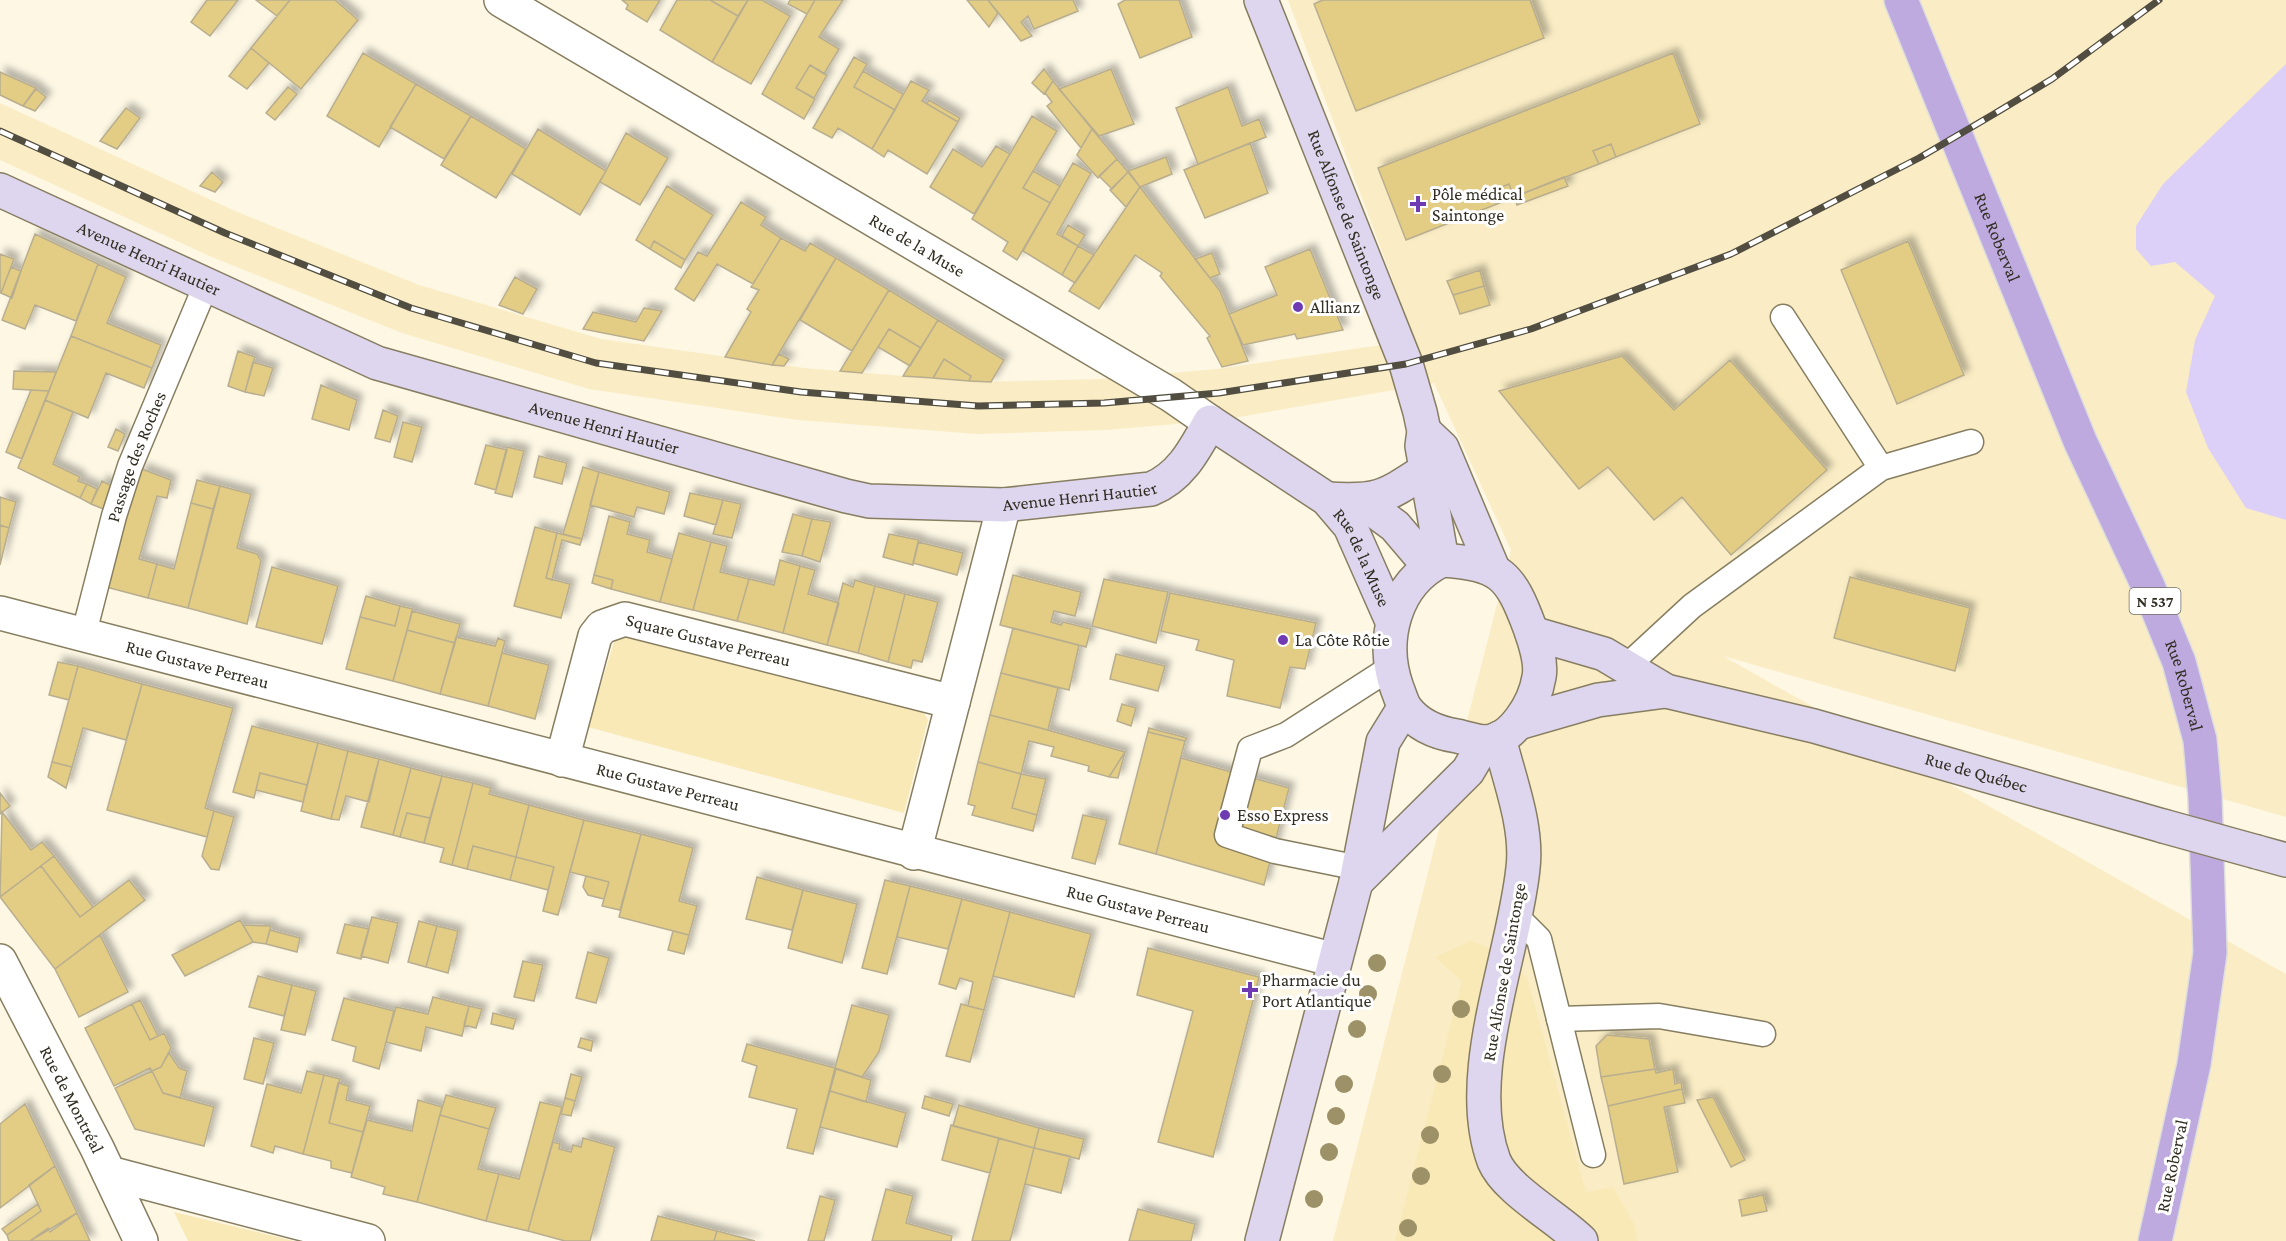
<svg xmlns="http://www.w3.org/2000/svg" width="2286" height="1241" viewBox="0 0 2286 1241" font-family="'Crimson Pro',serif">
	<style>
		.built { fill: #faedc5 }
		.green { fill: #f9e9b7 }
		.water { fill: #dccff8 }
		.building { fill: #e3cc84; stroke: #b8ae8f; stroke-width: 1.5; filter: url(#shadow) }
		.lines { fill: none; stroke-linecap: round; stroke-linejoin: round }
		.lane-casing { stroke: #877e61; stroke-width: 27 }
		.street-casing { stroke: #877e61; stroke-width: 36 }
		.secondary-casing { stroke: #877e61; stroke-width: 36 }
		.primary-casing { stroke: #dededc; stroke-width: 36 }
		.lane { stroke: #fff; stroke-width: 24 }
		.street { stroke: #fff; stroke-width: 33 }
		.secondary { stroke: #ded5ef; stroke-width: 33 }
		.primary { stroke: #beaadf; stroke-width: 33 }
		.rail-casing { stroke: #514d40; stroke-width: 7 }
		.rail { stroke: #fff; stroke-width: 4.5; stroke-dasharray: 14; stroke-linecap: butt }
		.secondary-bridge-casing { stroke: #877e61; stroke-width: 36; stroke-linecap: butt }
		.secondary-bridge { stroke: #ded5ef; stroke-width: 33 }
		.tree { fill: #9d9168 }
		.poi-dot { fill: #6e3bb2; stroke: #fff; stroke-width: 2 }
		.labels { text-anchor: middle; stroke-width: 6; stroke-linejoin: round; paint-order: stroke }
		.shield { fill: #fff; stroke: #706d64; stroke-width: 1.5 }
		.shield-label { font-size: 16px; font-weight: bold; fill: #322e22 }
		.poi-label { font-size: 18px; fill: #322e22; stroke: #fff; text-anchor: start }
		.street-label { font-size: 18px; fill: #322e22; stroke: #fff }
	</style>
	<defs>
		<filter id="shadow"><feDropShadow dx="5.5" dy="-5.5" stdDeviation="3" flood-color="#0004"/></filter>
	</defs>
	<rect width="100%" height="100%" fill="#fdf7e4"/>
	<!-- built -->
	<path class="built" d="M1288,0H2286V817L1723,656L2286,974V1241H1333L1511,550L1434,383L1222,420L1106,430L977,434L798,420L589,389L402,333L214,258L0,160V103L235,211L419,285L601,339L804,368L978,382L1102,379L1217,369L1415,340Z"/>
	<!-- green -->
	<path class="green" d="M630,630L919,705L928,720L904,813L588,727L615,639Z
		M1470,941L1485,946L1527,977L1586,1192L1613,1187L1634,1224L1638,1241H1395L1462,981L1435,957Z
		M174,1212L294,1241H188Z"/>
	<!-- water -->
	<path class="water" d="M2286,64V520L2246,508L2208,448L2186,392L2195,340L2215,296L2175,262L2151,266L2136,249V226L2163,184Z"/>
	<!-- building -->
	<path class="building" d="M207,0H238L210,36L191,22Z
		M256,0H290L277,16Z
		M290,0H335L358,20L301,89L251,48Z
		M622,0H660L647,22L626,9L628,5Z
		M677,0H710L738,16L712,62L660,30Z
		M710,0H748L738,16Z
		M748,0H762L790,16L751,84L712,62Z
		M790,0H815L807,14L788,4Z
		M815,0H843L819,37L839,49L824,74L810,65L796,88L815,99L804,119L762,94Z
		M967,0H988L998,13L989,27Z
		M988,0H1073L1078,11L1034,29L1028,16L1021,22L1032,36L1021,41Z
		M1125,0H1179L1192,37L1140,58L1118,4Z
		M1323,0H1530L1544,38L1356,111L1314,4Z
		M251,48L269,63L247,89L229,76Z
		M363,53L416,84L379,147L327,116Z
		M1673,53L1700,124L1616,157L1611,144L1593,151L1599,164L1514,197L1509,184L1492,191L1497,204L1406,240L1378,168Z
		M854,57L867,64L854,87L895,110L872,149L838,128L832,138L813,128Z
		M810,65L827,75L814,98L796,88Z
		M1044,69L1053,81L1044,94L1032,83Z
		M1111,69L1134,124L1099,136L1059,89Z
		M863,71L903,94L895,110L854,87Z
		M0,72L36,88L23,106L0,95Z
		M911,81L929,90L922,101L958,122L927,174L888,150L884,157L872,149Z
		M1053,81L1092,129L1081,148L1047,106L1052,102L1045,93Z
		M416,84L471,116L444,159L390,127Z
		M288,87L297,94L275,120L266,113Z
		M1228,87L1242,126L1259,119L1266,137L1198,164L1176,108Z
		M36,89L46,97L35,111L23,106Z
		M929,100L960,118L958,122L927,104Z
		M126,108L140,118L117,149L100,141Z
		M471,116L526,149L496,198L441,165Z
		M1032,116L1057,131L1023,188L1050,203L1017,260L1003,251L1008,242L972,219Z
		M538,129L606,171L580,215L512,174Z
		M1092,129L1117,159L1098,178L1077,155Z
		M626,133L668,158L640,205L600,182Z
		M1250,143L1268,193L1205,218L1184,170Z
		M1611,144L1616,157L1599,164L1593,151Z
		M996,146L1010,154L974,214L930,187L953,149L982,167Z
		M1166,157L1172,174L1140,187L1128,171Z
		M1117,159L1128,172L1112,189L1099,176Z
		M1073,163L1091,173L1057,234L1078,246L1062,275L1023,251Z
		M1033,171L1060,186L1050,203L1023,188Z
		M212,172L223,182L215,192L200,186Z
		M1128,172L1140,187L1126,207L1110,190Z
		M1564,177L1568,186L1517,205L1514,197Z
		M1509,184L1514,197L1497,204L1492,191Z
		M667,186L713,215L685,260L654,241L650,249L636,240Z
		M1140,187L1220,291L1248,361L1222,367L1207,338L1210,336L1160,276L1162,273L1135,255L1099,309L1069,291Z
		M741,202L766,217L761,225L781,238L753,284L717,264L694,301L675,289L698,252L707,256Z
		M1068,225L1085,235L1078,246L1062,236Z
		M35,234L98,264L76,321L35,305L25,329L2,320Z
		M781,238L805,251L810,243L836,258L772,365L725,357L751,312L747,309L759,290L751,287Z
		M654,241L685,260L681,268L650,249Z
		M1908,241L1964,375L1897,404L1841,270Z
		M1078,246L1094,255L1075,283L1062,275Z
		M1310,249L1343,330L1297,339L1295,334L1243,345L1229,314L1277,295L1265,267Z
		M1212,253L1220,274L1210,278L1195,259Z
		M0,254L14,259L1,293H0Z
		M836,258L889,290L852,351L800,320Z
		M98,264L126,277L107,323L161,345L152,368L71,336Z
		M11,267L21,271L12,298L1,293Z
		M1480,270L1484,286L1453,295L1447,281Z
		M515,277L537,289L523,314L499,305Z
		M1484,286L1490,305L1460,314L1453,295Z
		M889,290L938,320L921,348L889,329L862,373L840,371Z
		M644,308L662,311L644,341L583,329L593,312L636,322Z
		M938,320L1004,360L991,382L969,381L971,376L944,359L933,378L903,376Z
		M889,329L921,348L910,366L878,347Z
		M71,336L152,368L144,388L106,373L88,418L45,400Z
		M238,351L255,357L245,392L228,386Z
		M779,354L789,359L784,366L772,365Z
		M1622,356L1674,410L1730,360L1827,470L1731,555L1682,497L1654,520L1608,467L1579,489L1499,391Z
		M944,359L971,376L969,381L933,378Z
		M253,362L273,368L264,396L245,392Z
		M14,371L56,372L49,391L13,389Z
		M321,385L357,400L349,430L312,419Z
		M31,390L49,391L22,459L6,452Z
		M45,400L73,412L53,464L80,477L78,481L87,484L80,498L18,468Z
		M383,410L398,416L390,442L375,438Z
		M403,422L422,427L412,462L394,457Z
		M116,429L125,434L118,451L108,447Z
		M486,445L507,450L496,490L475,484Z
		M507,447L524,451L512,497L495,493Z
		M539,456L567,463L562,484L534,477Z
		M583,467L599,472L582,539L563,534Z
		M142,469L171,480L167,498L157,496L139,559L157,564L148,598L106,587L129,500Z
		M599,472L670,492L664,514L637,507L634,517L590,505Z
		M197,480L220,486L213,509L191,503Z
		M102,481L116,488L106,510L91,504Z
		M87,484L97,489L91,504L80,498Z
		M220,486L251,494L237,548L257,554L261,561L247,624L188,608Z
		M690,493L723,500L716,525L684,516Z
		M0,497L16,502L9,528L0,525Z
		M723,500L741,504L732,538L713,534Z
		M191,503L213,509L188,608L148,598L157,564L174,569Z
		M793,514L812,519L802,556L782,552Z
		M609,516L630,522L627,534L650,540L647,552L672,559L660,602L611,589L613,580L594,575Z
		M812,519L831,522L820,562L802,556Z
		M0,525L9,528L0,565Z
		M535,527L557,533L546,578L570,584L561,618L514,606Z
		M557,533L582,539L580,545L562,540L552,580L546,578Z
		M679,533L711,542L693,610L660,602Z
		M889,534L919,540L913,565L883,557Z
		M711,542L727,546L720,572L749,579L737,621L693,610Z
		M918,542L963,553L957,575L913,563Z
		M780,560L800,566L783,633L737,621L749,579L774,585Z
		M800,566L815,570L808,594L839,603L827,645L783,633Z
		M272,567L338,586L322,644L256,627Z
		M594,575L613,580L611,589L592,583Z
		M1013,575L1081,592L1075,616L1054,611L1051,622L1061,625L1063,622L1091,629L1086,647L1000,625Z
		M1850,577L1970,608L1955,671L1834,638Z
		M1104,579L1168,592L1156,643L1092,626Z
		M855,580L875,586L858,653L827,645L843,583L853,587Z
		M875,586L905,594L888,662L858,653Z
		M1170,593L1316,623L1305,669L1290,667L1280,708L1227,696L1234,660L1196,650L1199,640L1161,631Z
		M905,594L938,602L922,662L913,660L911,668L888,662Z
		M366,596L400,606L395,626L360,617Z
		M400,606L413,609L393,681L346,669L360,617L395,626Z
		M412,611L460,624L455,643L407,630Z
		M1013,628L1079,645L1069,690L1001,673Z
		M407,630L455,643L440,694L393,681Z
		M456,637L495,646L498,638L505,641L488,706L440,694Z
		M502,653L549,665L535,719L488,706Z
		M1116,654L1165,666L1158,691L1110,679Z
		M58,662L78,666L69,700L49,695Z
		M78,666L142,684L126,740L83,728L72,767L52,762Z
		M1001,673L1058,688L1048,730L990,715Z
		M142,684L233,708L205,808L214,811L207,837L107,810Z
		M1122,704L1136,708L1131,726L1117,721Z
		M990,715L1037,727L1125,752L1109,777L1088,771L1089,766L1051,756L1054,747L1029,741L1021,774L978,762Z
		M252,726L318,743L307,785L260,773L254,798L233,792Z
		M1149,728L1187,738L1185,741L1148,732Z
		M1148,732L1185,741L1156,854L1119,844Z
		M318,743L348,751L331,819L301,811Z
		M348,751L379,759L369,802L346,796L339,820L331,819Z
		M1125,752L1118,778L1109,777Z
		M1181,758L1289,788L1264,885L1156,854Z
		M379,759L411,768L393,835L361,827Z
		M52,762L72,767L66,788L48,777Z
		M978,762L1021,774L1012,808L1037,815L1033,831L972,815L975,806L968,804Z
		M411,768L442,776L430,818L407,813L400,837L393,835Z
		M260,773L307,785L303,802L256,790Z
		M1021,774L1046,779L1037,815L1012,808Z
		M442,776L473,783L452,865L440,862L444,848L424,843Z
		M473,783L491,788L489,794L529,805L516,857L473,846L467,869L452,865Z
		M0,793L10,806L0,814Z
		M529,805L584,820L558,915L543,911L554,867L516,857Z
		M214,811L234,817L219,870L211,869L202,856Z
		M2,812L31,850L42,842L54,856L0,897Z
		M407,813L430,818L424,843L400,837Z
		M1083,815L1107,820L1095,864L1072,858Z
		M584,820L641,834L620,910L602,906L609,882L570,872Z
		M641,834L693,848L679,901L697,906L689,935L619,917Z
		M473,846L516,857L510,880L467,869Z
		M54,856L93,907L80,917L41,866Z
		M516,857L554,867L548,890L510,880Z
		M41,866L80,917L129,880L145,900L55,969L0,897Z
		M586,876L609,882L604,899L588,895L583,887Z
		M757,877L803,890L792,930L746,919Z
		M885,880L910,886L887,974L862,968Z
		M910,886L962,899L948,949L897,937Z
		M803,890L857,904L842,963L788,948Z
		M962,899L1010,912L984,1010L968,1006L973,982L960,978L956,989L939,984Z
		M1010,912L1091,934L1074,997L993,976Z
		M372,917L398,923L388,963L361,956Z
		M240,920L253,942L185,976L172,955Z
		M419,921L437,926L426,967L408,962Z
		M345,924L369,929L361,959L337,953Z
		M243,925L271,926L266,944L253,942Z
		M437,926L458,931L448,973L426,967Z
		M270,930L300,938L297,952L266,944Z
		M673,931L689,935L684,954L668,950Z
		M100,935L128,992L79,1017L55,969Z
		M1148,948L1259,977L1213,1157L1158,1142L1193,1011L1137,995Z
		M588,952L609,958L596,1003L576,998Z
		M523,961L543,965L534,1001L514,997Z
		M258,976L292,985L284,1016L249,1007Z
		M292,985L316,991L305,1035L281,1030Z
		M433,997L469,1006L462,1036L426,1027L421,1051L386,1042L396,1007L428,1014Z
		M344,998L394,1011L379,1069L353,1061L356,1047L332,1040Z
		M140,1000L158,1036L150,1040L132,1004Z
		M132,1004L150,1040L164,1033L171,1048L161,1067L152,1071L150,1068L114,1086L85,1028Z
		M961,1004L984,1010L970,1062L946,1056Z
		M852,1005L889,1015L879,1052L862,1077L835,1068Z
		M469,1006L482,1009L476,1028L464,1025Z
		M493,1013L516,1019L513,1029L491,1024Z
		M1607,1035L1649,1039L1655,1069L1601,1077L1596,1046Z
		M254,1038L274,1043L263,1084L244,1079Z
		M581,1038L593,1041L591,1051L578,1047Z
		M747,1044L835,1068L813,1154L787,1148L797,1109L749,1097L757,1066L742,1061Z
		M169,1053L179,1068L187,1071L180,1098L163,1093L152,1071L161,1067Z
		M836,1069L871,1080L866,1102L830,1091Z
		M1655,1069L1656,1073L1673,1069L1675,1084L1681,1082L1682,1089L1608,1106L1601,1077Z
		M152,1071L163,1093L214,1107L204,1146L135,1129L115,1088Z
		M307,1071L324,1075L303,1154L275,1146L273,1153L251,1146L267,1084L301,1093Z
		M571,1074L582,1077L575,1101L565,1098Z
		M324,1075L340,1079L329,1123L363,1132L352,1173L331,1168V1161L303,1154Z
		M338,1083L349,1086L346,1100L370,1106L363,1132L329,1123Z
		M1682,1089L1685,1103L1664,1107L1678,1172L1624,1184L1608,1106Z
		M830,1091L906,1113L897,1147L820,1127Z
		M446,1095L496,1108L489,1129L440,1115Z
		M925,1096L953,1104L949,1116L922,1108Z
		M1713,1097L1745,1160L1731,1167L1697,1100Z
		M565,1098L575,1101L571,1116L561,1114Z
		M418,1100L442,1107L417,1202L383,1194L385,1187L351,1177L367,1120L412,1131Z
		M540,1102L562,1107L528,1231L486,1221L499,1174L519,1179Z
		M25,1104L55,1166L0,1208V1124Z
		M959,1105L1039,1128L1034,1148L953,1126Z
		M440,1115L489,1129L478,1169L499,1174L486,1221L417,1202Z
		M951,1125L999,1138L990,1173L942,1160Z
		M1039,1128L1084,1139L1079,1159L1034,1148Z
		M583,1138L615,1147L590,1241H565L528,1231L553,1142L560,1144L559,1149L571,1152L573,1145L581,1147Z
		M999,1138L1034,1148L1025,1184L1010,1241H972Z
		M1034,1148L1070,1156L1061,1193L1025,1184Z
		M55,1166L77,1213L30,1241H9L7,1235L41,1211L29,1185Z
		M886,1189L913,1196L906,1223L952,1236L951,1241H872Z
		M1763,1195L1767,1211L1742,1216L1739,1200Z
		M820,1196L835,1200L824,1241H808Z
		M38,1204L41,1211L7,1235L2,1229Z
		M1138,1209L1195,1224L1191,1241H1129Z
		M77,1213L90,1241H30L48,1228L50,1232Z
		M658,1216L717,1231L714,1241H651Z
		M717,1231L755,1241H714Z"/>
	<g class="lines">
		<defs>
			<g id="lane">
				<path d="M1783,317L1881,468"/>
				<path id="s1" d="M84,633L114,516L130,466L206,285"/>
				<path d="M1626,667L1692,606L1881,468L1971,442"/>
				<path d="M1359,868L1275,851L1227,835L1250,749L1286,735L1390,668"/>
				<path d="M1516,916L1539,939L1593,1155"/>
				<path d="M1559,1019L1659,1016L1763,1034"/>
			</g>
			<g id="street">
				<path id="s2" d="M501,0L1171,395L1210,422"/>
				<path id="s3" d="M0,613L1335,960"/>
				<path id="s4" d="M562,760L595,636L602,627L625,619L953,702"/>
				<path d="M914,853L1004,505"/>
				<path id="s5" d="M0,961L97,1148L141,1241"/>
				<path d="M109,1173L368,1241"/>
			</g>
			<g id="secondary">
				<path id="s6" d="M1261,0L1406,364L1420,412L1424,431L1422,446L1442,560"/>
				<path id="s7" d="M0,190L377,363L846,496L869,501L1004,505L1151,489C1181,477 1195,449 1210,422L1327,499L1350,526L1392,621"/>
				<path d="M1424,431L1442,448L1493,569"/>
				<path d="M1327,499C1378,502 1383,498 1426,470"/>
				<path d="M1361,501L1395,526L1429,566"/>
				<path d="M1442,560C1500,564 1510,574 1530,628C1535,642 1542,662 1539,677C1535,702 1513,742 1484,742C1475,741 1465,738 1457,736C1437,733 1419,726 1406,709C1402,704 1400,695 1397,688C1380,641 1394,583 1442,560Z"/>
				<path id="s8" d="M1532,633L1604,654L1666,691L1814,726L2163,826"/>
				<path d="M1518,723L1598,700L1666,691"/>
				<path d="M1499,738C1509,779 1528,826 1523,868C1514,957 1462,1075 1494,1161C1506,1190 1558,1218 1581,1241"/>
				<path d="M2257,852L2286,860"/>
				<path d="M1356,882L1468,771L1485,742"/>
				<path d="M1262,1241L1356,882L1383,742L1404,708"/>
			</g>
			<g id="primary">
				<path id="s9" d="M1901,0L2080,441L2148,586L2179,662L2200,740L2205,797L2210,953L2194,1064L2155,1241"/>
			</g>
		</defs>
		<!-- lane casing -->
		<use href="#lane" class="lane-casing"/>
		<!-- street casing -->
		<use href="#street" class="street-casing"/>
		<!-- secondary casing -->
		<use href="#secondary" class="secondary-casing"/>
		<!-- primary casing -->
		<use href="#primary" class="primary-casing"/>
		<!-- lane -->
		<use href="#lane" class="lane"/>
		<!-- street -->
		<use href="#street" class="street"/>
		<!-- secondary -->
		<use href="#secondary" class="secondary"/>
		<!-- primary -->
		<use href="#primary" class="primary"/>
		<defs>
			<path id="rail" d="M0,131L225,233L411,308L596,363L801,392L978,406L1104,403L1219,393L1406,364L1531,329L1731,254L1919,158L1994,114L2052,79L2159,0"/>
		</defs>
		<!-- rail casing -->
		<use href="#rail" class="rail-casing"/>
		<!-- rail -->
		<use href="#rail" class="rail"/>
		<defs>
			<path id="secondary-bridge" d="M2163,826L2257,852"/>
		</defs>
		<!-- secondary-bridge casing -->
		<use href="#secondary-bridge" class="secondary-bridge-casing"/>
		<!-- secondary-bridge -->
		<use href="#secondary-bridge" class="secondary-bridge"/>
	</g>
	<!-- trees -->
	<g class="tree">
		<circle cx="1377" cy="963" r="9"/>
		<circle cx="1368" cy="994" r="9"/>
		<circle cx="1461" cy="1009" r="9"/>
		<circle cx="1357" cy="1029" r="9"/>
		<circle cx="1442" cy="1074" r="9"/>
		<circle cx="1344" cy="1084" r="9"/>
		<circle cx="1336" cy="1116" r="9"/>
		<circle cx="1430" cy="1135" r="9"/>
		<circle cx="1329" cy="1152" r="9"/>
		<circle cx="1421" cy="1176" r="9"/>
		<circle cx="1314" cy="1199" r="9"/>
		<circle cx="1408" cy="1228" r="9"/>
	</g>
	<!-- markers -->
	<g class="poi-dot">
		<path d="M1415 195h6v6h6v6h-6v6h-6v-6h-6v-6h6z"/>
		<circle cx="1298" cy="307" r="6"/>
		<circle cx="1283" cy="640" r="6"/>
		<circle cx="1225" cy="815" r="6"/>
		<path d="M1247 981h6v6h6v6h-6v6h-6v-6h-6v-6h6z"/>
	</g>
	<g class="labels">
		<!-- shield labels -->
		<rect class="shield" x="2129.5" y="588" width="51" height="26" rx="4.5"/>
		<g class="shield-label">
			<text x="2155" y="607">N 537</text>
		</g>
		<!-- poi labels -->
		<g class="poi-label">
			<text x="1432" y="200">Pôle médical<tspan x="1432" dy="21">Saintonge</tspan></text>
			<text x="1310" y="313">Allianz</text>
			<text x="1295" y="646">La Côte Rôtie</text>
			<text x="1237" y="821">Esso Express</text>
			<text x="1262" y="986">Pharmacie du<tspan x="1262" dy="21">Port Atlantique</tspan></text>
		</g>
		<!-- street labels -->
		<g class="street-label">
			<text dy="6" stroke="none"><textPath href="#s6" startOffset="231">Rue Alfonse de Saintonge</textPath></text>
			<text dy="6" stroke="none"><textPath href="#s9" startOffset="256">Rue Roberval</textPath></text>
			<text dy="6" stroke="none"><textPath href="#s2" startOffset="483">Rue de la Muse</textPath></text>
			<text dy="6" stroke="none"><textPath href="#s7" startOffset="164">Avenue Henri Hautier</textPath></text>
			<text dy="6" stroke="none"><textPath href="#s7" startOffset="651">Avenue Henri Hautier</textPath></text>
			<text dy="6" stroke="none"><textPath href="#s1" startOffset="184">Passage des Roches</textPath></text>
			<text dy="6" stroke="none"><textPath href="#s7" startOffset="1137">Avenue Henri Hautier</textPath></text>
			<text dy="6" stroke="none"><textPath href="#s7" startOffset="1509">Rue de la Muse</textPath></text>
			<text dy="6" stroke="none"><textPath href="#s4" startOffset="250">Square Gustave Perreau</textPath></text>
			<text dy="6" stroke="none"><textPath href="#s3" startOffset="204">Rue Gustave Perreau</textPath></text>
			<text dy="6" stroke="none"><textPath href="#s9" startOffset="742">Rue Roberval</textPath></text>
			<text dy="6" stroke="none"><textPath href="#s8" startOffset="468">Rue de Québec</textPath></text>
			<text dy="6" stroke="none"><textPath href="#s3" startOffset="690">Rue Gustave Perreau</textPath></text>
			<text dy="6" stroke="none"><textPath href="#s3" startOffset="1176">Rue Gustave Perreau</textPath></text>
			<text transform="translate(1504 972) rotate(-80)" y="6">Rue Alfonse de Saintonge</text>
			<text dy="6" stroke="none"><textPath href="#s5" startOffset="156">Rue de Montréal</textPath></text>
			<text transform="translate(2172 1166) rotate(-78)" y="6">Rue Roberval</text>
		</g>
	</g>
</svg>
